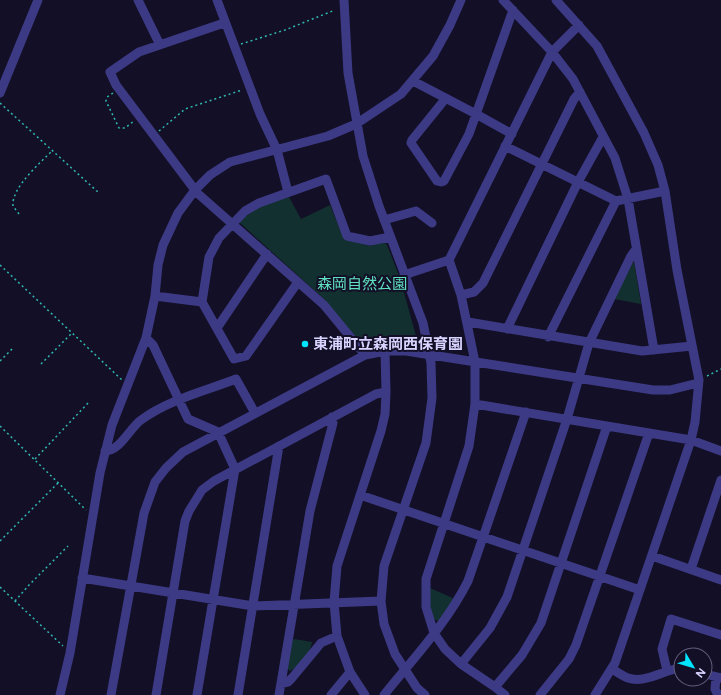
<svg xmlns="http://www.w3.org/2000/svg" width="721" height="695" viewBox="0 0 721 695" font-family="Figtree,'Noto Sans JP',sans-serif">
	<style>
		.green { fill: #12302f }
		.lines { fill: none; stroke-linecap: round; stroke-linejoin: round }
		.path { stroke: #2fb8b0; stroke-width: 1.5; stroke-dasharray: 2 3; stroke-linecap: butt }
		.minor { stroke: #3d3a85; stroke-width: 9 }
		.poi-dot { fill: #00e5ff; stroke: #130f26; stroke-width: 1.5 }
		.labels { text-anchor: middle; stroke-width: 4; stroke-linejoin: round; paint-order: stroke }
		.park-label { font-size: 15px; fill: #5fe0c0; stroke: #130f26 }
		.poi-label { font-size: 15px; font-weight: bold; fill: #d9d4ff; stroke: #130f26; text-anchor: start }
	</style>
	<rect width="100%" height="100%" fill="#130f26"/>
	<!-- green -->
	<path class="green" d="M289,197L301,219L330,205L344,239L370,246L383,241L387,245L400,278L418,343L414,347L396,345L365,350L325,300L240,223V220L263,205Z
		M634,261L641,304L614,299Z
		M430,588L455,599L438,621L434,619L430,607Z
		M294,639L312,642C311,652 299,668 290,671L287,668L291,642Z"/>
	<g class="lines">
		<!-- path -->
		<path class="path" d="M241,44L285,30L335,10
			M113,93L107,97L106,101L119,128H125L134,121
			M0,103L99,193
			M159,131L185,109L242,90
			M19,214L13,206C11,188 41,162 53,150
			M0,265L122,380
			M0,361L12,349
			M41,364L72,333
			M707,376L721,369
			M0,426L86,510
			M35,459L90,401
			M0,541L58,483
			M0,587L63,646
			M15,601L29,585L68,546"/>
		<!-- minor -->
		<path class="minor" d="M138,0L160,45
			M217,0L260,114L277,150L288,192
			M344,0L348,73L363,156L379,206L423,323L431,363L432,398L426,443L384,566L381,601L384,624L395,654L417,688L425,695
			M503,0L552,52L573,79L615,158L628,199L654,350
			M556,0L597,46L644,133L658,165L665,191L677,270L699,380L695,422L691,440L615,663L595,695
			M579,25L552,52L449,260L461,295L475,362V404L691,440L721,451
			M413,81L476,114L512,134
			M0,93L38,0
			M446,98L412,140L411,143L437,181L441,182L444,181L469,134L513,10
			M505,146L616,201
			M195,190L116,85L110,72L139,52L224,23
			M195,191L324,305L365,355
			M384,220L416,211L432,223
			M404,275L449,260
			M298,282L246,356L234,359L202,302L209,257L219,238L245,211L259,203L326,179L347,236L370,241L390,237
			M461,295L474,292L483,283L574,99L580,92
			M155,296L202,302
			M468,322L642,351L692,346
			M217,328L267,254
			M507,329L578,182L603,137
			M548,337L616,201L665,191
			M146,338L153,345L188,419L218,432L235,469L197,695
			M475,404L469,446L426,579V607L434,633L445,649L461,664L495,687
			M105,451C120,451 129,429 141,420C168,400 205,391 236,379L255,413
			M360,495L640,590
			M652,556L721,580
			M691,569L721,480
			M82,578L253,606L381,601
			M461,664L490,628L507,597L567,419L589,343L631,256L636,249
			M612,669C617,672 623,676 628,678C645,684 665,669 681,668
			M667,671L662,649L671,619L721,635
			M350,672L337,636L334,602L337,566L381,431L385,414L386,392
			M705,674L721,678
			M716,678L715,689L718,695
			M281,684L288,682L292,678L321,643L337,636
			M60,695L70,653L100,473L112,425L146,338L155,296L158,265L163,245L178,213L195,190L210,175L230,162L328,136L356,124L401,94L433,56L450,25L461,0
			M111,695L144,513L155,482L166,468L183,452L365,355L385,351H406L653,390H670L698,383
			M156,695L185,521L189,511L202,490L214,481L376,394L386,392L385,351
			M238,695L279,446
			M279,695L310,511L333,423L332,417
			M331,695L350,672L365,695
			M384,695C413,659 447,623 468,581L526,412
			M505,695L495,687L522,655L541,623L607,426
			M540,695L569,659L576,645L649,433"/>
	</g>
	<!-- markers -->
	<circle class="poi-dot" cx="305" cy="344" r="4"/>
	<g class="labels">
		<!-- park labels -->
		<g class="park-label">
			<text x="362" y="289">森岡自然公園</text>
		</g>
		<!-- poi labels -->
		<g class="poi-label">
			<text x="313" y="349">東浦町立森岡西保育園</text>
		</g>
	</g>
	<!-- north arrow -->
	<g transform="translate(693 667) rotate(128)"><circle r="19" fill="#130f26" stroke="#625e7d"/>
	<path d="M0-3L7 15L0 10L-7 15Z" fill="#00e5ff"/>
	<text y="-6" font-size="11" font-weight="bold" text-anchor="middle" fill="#d9d4ff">N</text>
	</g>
</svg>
